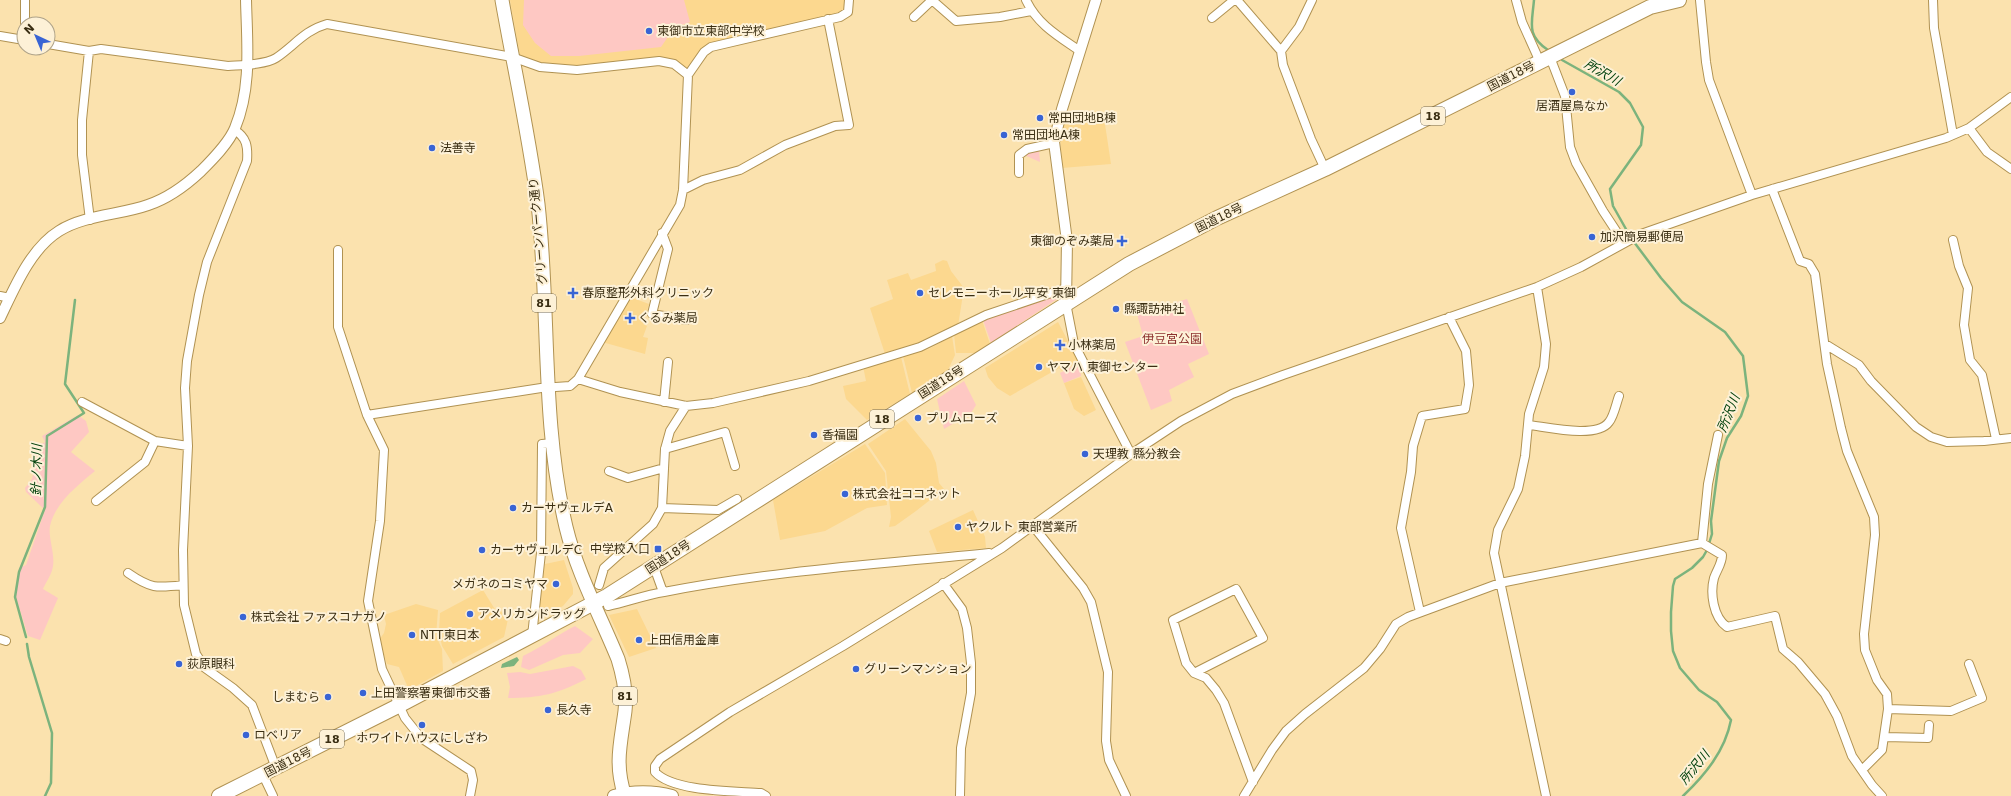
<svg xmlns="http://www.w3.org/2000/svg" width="2011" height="796" viewBox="0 0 2011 796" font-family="'DejaVu Sans','Noto Sans JP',sans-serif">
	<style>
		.built { fill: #fcd88f }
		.green { fill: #fec8c3 }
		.water { fill: #7cb37d }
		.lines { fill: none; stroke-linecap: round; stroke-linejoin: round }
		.stream { stroke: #7cb37d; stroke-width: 2.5 }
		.minor-casing { stroke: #b09252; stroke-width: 10 }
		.tertiary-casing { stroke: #b09252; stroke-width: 12 }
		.secondary-casing { stroke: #b09252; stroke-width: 14 }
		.primary-casing { stroke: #b09252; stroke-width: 15 }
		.trunk-casing { stroke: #b09252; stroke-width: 16 }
		.minor { stroke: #fff; stroke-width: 8 }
		.tertiary { stroke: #fff; stroke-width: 10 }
		.secondary { stroke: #fff; stroke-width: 12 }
		.primary { stroke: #fff; stroke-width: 13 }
		.trunk { stroke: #fff; stroke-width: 14 }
		.poi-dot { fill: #3964d4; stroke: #fdf1d7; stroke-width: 1.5 }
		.labels { text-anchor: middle; stroke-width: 4; stroke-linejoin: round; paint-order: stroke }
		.shield { fill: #fdf1d7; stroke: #74684e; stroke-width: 1 }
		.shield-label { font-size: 11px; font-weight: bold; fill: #3a2e13 }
		.poi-label { font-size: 12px; fill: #3a2e13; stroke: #fdf1d7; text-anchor: start }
		.street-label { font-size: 12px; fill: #3a2e13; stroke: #fdf1d7 }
		.park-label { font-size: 12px; fill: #8d302e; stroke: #fdf1d7 }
		.water-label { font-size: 13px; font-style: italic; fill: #03420e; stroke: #fdf1d7 }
	</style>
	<rect width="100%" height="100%" fill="#fbe2ae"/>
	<!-- built -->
	<path class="built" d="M510,0H849L848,12L711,47L688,75L674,64L577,70L521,61Z
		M1068,111H1103L1111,164L1062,168L1060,133Z
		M943,260L947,261L951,271L964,288L958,326L919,343L885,354L870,308L893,299L887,280L908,273L911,280L936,271L935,264Z
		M630,297L649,304L643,324L647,326L643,337L648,338L645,354L602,342Z
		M982,320L990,344L976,353H956L954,334Z
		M1058,322L1079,362L1062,371L1059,368L1010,396L997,388L988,377L985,368Z
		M952,336L955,355L948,370L912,393L903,356L929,349Z
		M901,357L910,394L867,420L846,399L843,386L866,381L863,366Z
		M1081,377L1096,410L1084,416L1074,409L1064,383Z
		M905,419L931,451L936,463L939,483L944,489L916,511L895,526L889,527L891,517L886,471L868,444Z
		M865,444L885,473L887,505L867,508L825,531L780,540L773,500Z
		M973,510L985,537L986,548L937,552L929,531Z
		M564,560L573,588V594L563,606L539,619L537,616L545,564Z
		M483,590L496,611L500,610L508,619L504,637L453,664L442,646L439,632L440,613Z
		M416,604L438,610L436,636L442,649L443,671L409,690L399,667L387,664L379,640L384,633L386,624L384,615Z
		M637,609L656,648L629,657L609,615Z"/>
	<!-- green -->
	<path class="green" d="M524,0H684L690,22L674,28L661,47L579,56H551L535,43L523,25Z
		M1039,150L1040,162L1024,155L1028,152Z
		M1059,294L1057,299L991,343L983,320Z
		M1187,299L1209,354L1188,364L1194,377L1169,390L1172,401L1151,410L1125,342L1143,336L1137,314Z
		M1079,363L1081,376L1064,383L1060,373Z
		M964,381L976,405L971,413L944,429L937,399Z
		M78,415L86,421L89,432L71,452L95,471C78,485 55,503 50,526C48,538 55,553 53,566C52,574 46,582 43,589L58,598L40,640L28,636L16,597L19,568L26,565L45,510L26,492L25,488L32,479L41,444L45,442L42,436Z
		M575,626L593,639L580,653L563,655L529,670L521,667L523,656C542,647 557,635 575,626Z
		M573,666L581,670L586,679C558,694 540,698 508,698L510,687L507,673L520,672L530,674Z"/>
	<!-- water -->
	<path class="water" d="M517,657L519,660L514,666L501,668L502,664Z"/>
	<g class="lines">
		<!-- stream -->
		<path class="stream" d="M1534,0C1532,24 1526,35 1548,50
			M1562,60L1619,92L1630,103L1643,127L1641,145L1610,189L1613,206L1631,238L1661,278L1682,302L1725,332L1743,356L1748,396L1741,416L1727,438L1719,461L1711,521L1712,534L1707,550L1703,557L1692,568L1675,579L1673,586L1671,612V631L1673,651L1680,668L1699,690L1717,702L1731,720C1725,751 1705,775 1683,796
			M26,637L15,597L19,572L45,507L47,436L84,413L65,384L75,300
			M27,644L29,657L52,733L51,783L45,796"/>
		<defs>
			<path id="minor" d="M25,0V24
				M1026,0C1037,24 1058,36 1080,51
				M1237,0L1281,51
				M1312,0L1299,27L1281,51L1283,65L1311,139L1325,169
				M1516,0L1522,22L1540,62
				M1700,0L1706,62L1709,80L1752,195
				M1933,0L1934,28L1953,135
				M914,17L932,0L956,21L1000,17L1031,11
				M1212,18L1234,0
				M0,36L24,40
				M48,44L89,51L101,49L228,66C241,65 265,65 276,58C294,46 305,30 327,24L512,57L540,67L577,70L659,61L674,64L688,75
				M89,51L82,120V155L90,220
				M1550,57L1565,96L1570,147L1576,163L1603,211L1624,243
				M1969,128L1987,152L2011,169
				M234,130C247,137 248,147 247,161L207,262L199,295L187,361L185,388L188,446L183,550L184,605L196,654L205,668L233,688L252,705L276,768
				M1019,173V155L1027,149L1054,143
				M1772,189L1800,261L1809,264L1815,274L1827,364L1841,428L1847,451L1874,517L1875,535L1864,634L1865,650L1877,680L1887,694L1888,709L1882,750L1862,770
				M683,190L703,180L740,170L785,145L835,126L849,125L828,19
				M662,233L668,249L652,314L687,320
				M1953,240L1959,266L1968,288L1964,325L1970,360L1982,375L1996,439
				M338,250V327L367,415L384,450L380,521L368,601L382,669L405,718L421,738L471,771L473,780L470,796
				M1537,287L1546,344L1544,367L1529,414L1525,456L1518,489L1498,530L1494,553L1546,796
				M0,296L10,298
				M1066,303L1074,344L1131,454
				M1825,344L1859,365L1871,381L1916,427L1931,437L1947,442L1984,441L2011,438
				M578,379L620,392L686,406L713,403L809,381L920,347L986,315L1066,288
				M82,402L155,441L188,446
				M664,402L668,362
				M367,415L541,388L570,386L578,379L680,205L683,190L688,75L704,52L711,47L840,17L848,12L849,0
				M1529,425C1547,427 1597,439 1609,422C1614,416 1616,404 1619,396
				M665,449L725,432L735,466
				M609,471L628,478L664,468
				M96,501L145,462L155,441
				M662,508L718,510L737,499
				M1033,526L1083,588L1091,602L1108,672L1106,741L1109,760L1126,796
				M1702,543L1708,484L1718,435
				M654,567L663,592
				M128,573C151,589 157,588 183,585
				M943,583L962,609L967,628L971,663V693L961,748L960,796
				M599,585L604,568L653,524L662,508L665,449L670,431L686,406
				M608,606C627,602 645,595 664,592C771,571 881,564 989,553
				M1420,612L1401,528L1411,472L1413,446L1422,416L1465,409L1469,385L1466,351L1449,317
				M532,636L541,553L542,444L553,443
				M0,639L6,641
				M1194,673L1263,638L1236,589L1173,620L1186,663L1194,673L1206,678L1216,690L1224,703L1253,782
				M1888,709L1951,711L1982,698L1969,664
				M1885,737L1928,738L1929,725
				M263,775L273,796
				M766,796L761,793C735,791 673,792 655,772V766L660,759L730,712L843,646L1002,548L1131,454L1181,421L1232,394L1283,375L1537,287L1581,267L1641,234L1752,195L1946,138L1969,128L2011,97
				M1244,796L1272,750L1286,731L1305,714L1364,668L1380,649L1396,624L1408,617L1500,583L1702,543L1722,555C1722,564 1717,569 1714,578C1710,593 1713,617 1727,627L1775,616L1783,649L1798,662L1825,694L1837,716L1852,756L1872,785L1882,796"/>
			<path id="tertiary" d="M1066,303L1067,241L1054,142L1062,109L1096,0
				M0,318C14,289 30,249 59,231C84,215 120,215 148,205C169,198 185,186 201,171C212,160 229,143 235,128C252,87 247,43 246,0"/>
			<path id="secondary" d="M614,796C632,791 654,791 672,796"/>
			<path id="primary" d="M502,0C514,68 529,135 538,204C550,311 541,421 566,527C577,573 600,615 618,659C623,675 627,693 625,711C621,742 614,764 625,796"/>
			<path id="trunk" d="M219,796L400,705L607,596L1129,264L1217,218L1325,169L1650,7L1679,0"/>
		</defs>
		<!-- minor casing -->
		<use href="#minor" class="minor-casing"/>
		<!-- tertiary casing -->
		<use href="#tertiary" class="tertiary-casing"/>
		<!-- secondary casing -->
		<use href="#secondary" class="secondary-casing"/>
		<!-- primary casing -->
		<use href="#primary" class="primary-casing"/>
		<!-- trunk casing -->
		<use href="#trunk" class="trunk-casing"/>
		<!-- minor -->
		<use href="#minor" class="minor"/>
		<!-- tertiary -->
		<use href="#tertiary" class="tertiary"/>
		<!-- secondary -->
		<use href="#secondary" class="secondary"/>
		<!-- primary -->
		<use href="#primary" class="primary"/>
		<!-- trunk -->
		<use href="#trunk" class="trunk"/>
	</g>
	<!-- markers -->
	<g class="poi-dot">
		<circle cx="649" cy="31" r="4"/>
		<circle cx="1572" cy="92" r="4"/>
		<circle cx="1040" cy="118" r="4"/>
		<circle cx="1004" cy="135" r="4"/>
		<circle cx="432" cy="148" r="4"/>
		<circle cx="1592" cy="237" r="4"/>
		<path d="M1120 235h4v4h4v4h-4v4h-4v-4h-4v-4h4z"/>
		<path d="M571 287h4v4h4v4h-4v4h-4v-4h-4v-4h4z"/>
		<circle cx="920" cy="293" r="4"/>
		<circle cx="1116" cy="309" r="4"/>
		<path d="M628 312h4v4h4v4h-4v4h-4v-4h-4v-4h4z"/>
		<path d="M1058 339h4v4h4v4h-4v4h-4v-4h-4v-4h4z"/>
		<circle cx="1039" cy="367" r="4"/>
		<circle cx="918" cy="418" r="4"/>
		<circle cx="814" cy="435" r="4"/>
		<circle cx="1085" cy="454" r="4"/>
		<circle cx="845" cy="494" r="4"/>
		<circle cx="513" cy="508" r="4"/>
		<circle cx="958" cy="527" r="4"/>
		<rect x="654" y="545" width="8" height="8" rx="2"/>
		<circle cx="482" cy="550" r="4"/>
		<circle cx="556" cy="584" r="4"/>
		<circle cx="470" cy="614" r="4"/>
		<circle cx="243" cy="617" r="4"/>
		<circle cx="412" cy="635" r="4"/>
		<circle cx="639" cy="640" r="4"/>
		<circle cx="179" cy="664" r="4"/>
		<circle cx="856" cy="669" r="4"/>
		<circle cx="363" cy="693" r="4"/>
		<circle cx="328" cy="697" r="4"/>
		<circle cx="548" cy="710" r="4"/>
		<circle cx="422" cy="725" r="4"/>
		<circle cx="246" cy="735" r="4"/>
	</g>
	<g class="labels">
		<!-- shield labels -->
		<g class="shield">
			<rect x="1421" y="107" width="24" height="18" rx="3"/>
			<rect x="532" y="294" width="24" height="18" rx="3"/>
			<rect x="870" y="410" width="24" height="18" rx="3"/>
			<rect x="613" y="687" width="24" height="18" rx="3"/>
			<rect x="320" y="730" width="24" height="18" rx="3"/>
		</g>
		<g class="shield-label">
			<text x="1433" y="120">18</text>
			<text x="544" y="307">81</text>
			<text x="882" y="423">18</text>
			<text x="625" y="700">81</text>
			<text x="332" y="743">18</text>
		</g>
		<!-- poi labels -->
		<g class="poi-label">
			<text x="657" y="35">東御市立東部中学校</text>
			<text x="1572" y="110" text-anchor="middle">居酒屋鳥なか</text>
			<text x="1048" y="122">常田団地B棟</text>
			<text x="1012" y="139">常田団地A棟</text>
			<text x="440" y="152">法善寺</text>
			<text x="1600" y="241">加沢簡易郵便局</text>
			<text x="1114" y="245" text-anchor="end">東御のぞみ薬局</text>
			<text x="582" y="297">春原整形外科クリニック</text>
			<text x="928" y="297">セレモニーホール平安 東御</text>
			<text x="1124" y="313">縣諏訪神社</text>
			<text x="638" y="322">くるみ薬局</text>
			<text x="1068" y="349">小林薬局</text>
			<text x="1047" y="371">ヤマハ 東御センター</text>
			<text x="926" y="422">プリムローズ</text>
			<text x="822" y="439">香福園</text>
			<text x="1093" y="458">天理教 縣分教会</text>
			<text x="853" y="498">株式会社ココネット</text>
			<text x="521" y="512">カーサヴェルデA</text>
			<text x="966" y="531">ヤクルト 東部営業所</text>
			<text x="650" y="553" text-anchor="end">中学校入口</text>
			<text x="490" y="554">カーサヴェルデC</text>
			<text x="548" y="588" text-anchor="end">メガネのコミヤマ</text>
			<text x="478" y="618">アメリカンドラッグ</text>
			<text x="251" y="621">株式会社 ファスコナガノ</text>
			<text x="420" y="639">NTT東日本</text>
			<text x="647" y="644">上田信用金庫</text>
			<text x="187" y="668">荻原眼科</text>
			<text x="864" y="673">グリーンマンション</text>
			<text x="371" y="697">上田警察署東御市交番</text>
			<text x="320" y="701" text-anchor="end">しまむら</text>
			<text x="556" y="714">長久寺</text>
			<text x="254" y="739">ロベリア</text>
			<text x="422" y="742" text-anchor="middle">ホワイトハウスにしざわ</text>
		</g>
		<!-- street labels -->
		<g class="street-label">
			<text transform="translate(1511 76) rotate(-27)" y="4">国道18号</text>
			<text transform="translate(1219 218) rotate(-26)" y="4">国道18号</text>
			<text transform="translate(538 231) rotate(-95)" y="4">グリーンパーク通り</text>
			<text transform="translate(941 382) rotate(-32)" y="4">国道18号</text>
			<text transform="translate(668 557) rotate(-33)" y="4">国道18号</text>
			<text transform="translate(288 762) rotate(-27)" y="4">国道18号</text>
		</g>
		<!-- park labels -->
		<g class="park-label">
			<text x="1172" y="343">伊豆宮公園</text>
		</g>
		<!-- water labels -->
		<g class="water-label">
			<text transform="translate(1603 72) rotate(30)" y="5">所沢川</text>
			<text transform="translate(1728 413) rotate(-68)" y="5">所沢川</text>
			<text transform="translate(36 470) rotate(-89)" y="5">針ノ木川</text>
			<text transform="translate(1694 767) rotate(-51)" y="5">所沢川</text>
		</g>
	</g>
	<!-- north arrow -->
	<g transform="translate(36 36) rotate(316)"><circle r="19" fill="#fdf1d7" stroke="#afa389"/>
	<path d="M0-3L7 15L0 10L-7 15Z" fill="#3964d4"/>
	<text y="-6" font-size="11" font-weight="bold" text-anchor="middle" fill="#3a2e13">N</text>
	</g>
</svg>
